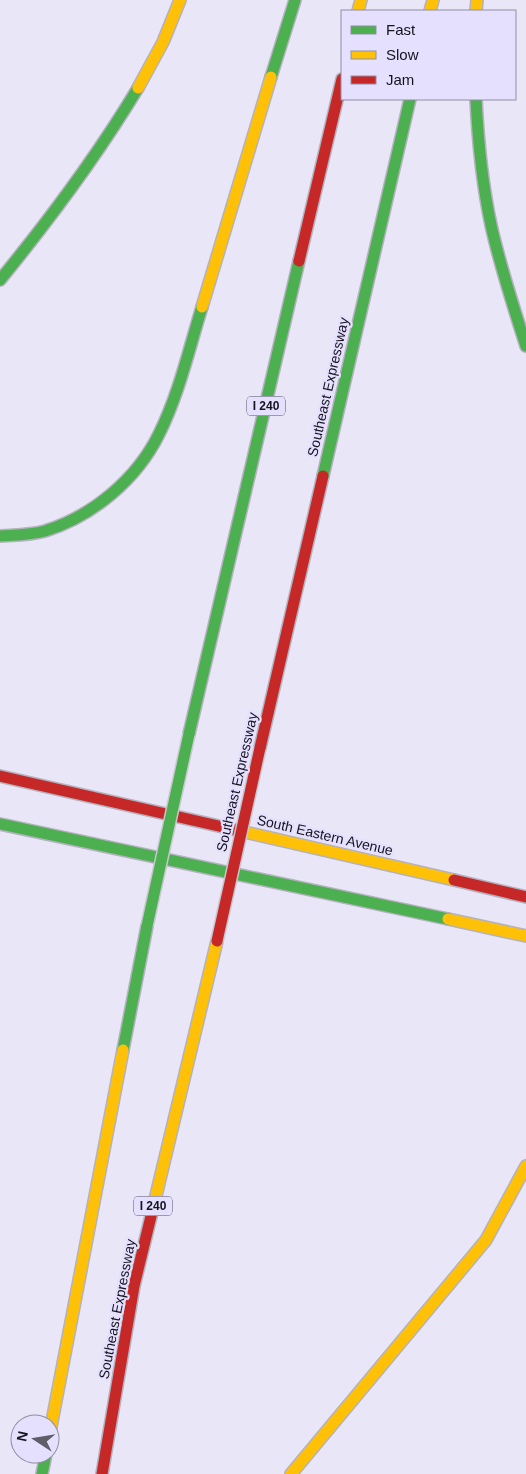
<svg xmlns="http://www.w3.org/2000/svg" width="526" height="1474" viewBox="0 0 526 1474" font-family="Helvetica,sans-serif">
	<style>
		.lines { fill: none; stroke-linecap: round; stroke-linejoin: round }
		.fast-casing { stroke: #b4b2be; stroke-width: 14 }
		.slow-casing { stroke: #b4b2be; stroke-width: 14 }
		.jam-casing { stroke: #b4b2be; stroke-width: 14 }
		.fast { stroke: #4caf50; stroke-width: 11 }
		.slow { stroke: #ffc107; stroke-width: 11 }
		.jam { stroke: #c62828; stroke-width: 11 }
		.fast-bridge-casing { stroke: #c8c7cf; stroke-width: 14; stroke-linecap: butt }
		.jam-bridge-casing { stroke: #c8c7cf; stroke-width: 14; stroke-linecap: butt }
		.fast-bridge { stroke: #4caf50; stroke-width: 11 }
		.jam-bridge { stroke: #c62828; stroke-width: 11 }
		.labels { text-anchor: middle; stroke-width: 4.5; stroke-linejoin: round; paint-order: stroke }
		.shield { fill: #e5e0fd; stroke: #535060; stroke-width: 1 }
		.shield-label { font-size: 12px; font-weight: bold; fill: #15131d }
		.street-label { font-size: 14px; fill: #15131d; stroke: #e5e0fd }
	</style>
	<rect width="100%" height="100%" fill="#e9e6f7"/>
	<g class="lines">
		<defs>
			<path id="fast" d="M271,77L295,0
				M476,99C478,141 482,183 491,225C500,266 513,306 526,346
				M0,280C50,219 97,156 138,88
				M323,476L410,99
				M0,536C15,535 31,535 45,531C93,516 137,479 159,434C179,394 189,349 202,307
				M189,734L299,261
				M0,824L448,919
				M123,1050L147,926
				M42,1474L46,1454"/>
			<path id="slow" d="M358,11L361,0
				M430,11L433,0
				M476,11L477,0
				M138,88L163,42L180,0
				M202,307L271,77
				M236,830L454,880
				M448,919L526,936
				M154,1204L217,941
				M50,1432L123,1050
				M291,1474L486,1240L526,1166"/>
			<path id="jam" d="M299,261L342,79
				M260,748L323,476
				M0,776L236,830
				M454,880L526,897
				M102,1474L134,1286L154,1204"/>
		</defs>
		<!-- fast casing -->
		<use href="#fast" class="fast-casing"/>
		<!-- slow casing -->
		<use href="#slow" class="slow-casing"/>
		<!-- jam casing -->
		<use href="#jam" class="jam-casing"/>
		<!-- fast -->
		<use href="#fast" class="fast"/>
		<!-- slow -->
		<use href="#slow" class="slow"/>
		<!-- jam -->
		<use href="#jam" class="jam"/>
		<defs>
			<path id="fast-bridge" d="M147,926L189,734"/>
			<path id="jam-bridge" d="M217,941L260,748"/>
		</defs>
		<!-- fast-bridge casing -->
		<use href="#fast-bridge" class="fast-bridge-casing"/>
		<!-- jam-bridge casing -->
		<use href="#jam-bridge" class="jam-bridge-casing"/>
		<!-- fast-bridge -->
		<use href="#fast-bridge" class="fast-bridge"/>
		<!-- jam-bridge -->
		<use href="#jam-bridge" class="jam-bridge"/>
	</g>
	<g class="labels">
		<!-- shield labels -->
		<g class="shield">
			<rect x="247" y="396.5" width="38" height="19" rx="4"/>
			<rect x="134" y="1196.5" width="38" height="19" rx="4"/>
		</g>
		<g class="shield-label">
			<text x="266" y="410">I 240</text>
			<text x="153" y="1210">I 240</text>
		</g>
		<!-- street labels -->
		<g class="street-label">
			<text transform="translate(328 387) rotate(-77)" y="5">Southeast Expressway</text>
			<text transform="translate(237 782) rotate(-77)" y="5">Southeast Expressway</text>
			<text transform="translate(325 835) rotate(13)" y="5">South Eastern Avenue</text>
			<text transform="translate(117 1309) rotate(-79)" y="5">Southeast Expressway</text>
		</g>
	</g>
	<!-- legend -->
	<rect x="341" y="10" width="175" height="90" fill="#e5e0fd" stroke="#928ea3"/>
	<rect x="351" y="26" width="25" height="8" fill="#4caf50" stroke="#928ea3"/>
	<text x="386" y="35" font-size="15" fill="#15131d">Fast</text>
	<rect x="351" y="51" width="25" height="8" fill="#ffc107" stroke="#928ea3"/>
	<text x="386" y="60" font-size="15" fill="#15131d">Slow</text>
	<rect x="351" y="76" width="25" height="8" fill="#c62828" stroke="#928ea3"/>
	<text x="386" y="85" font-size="15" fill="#15131d">Jam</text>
	<!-- north arrow -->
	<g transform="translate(35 1439) rotate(282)"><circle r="24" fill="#e5e0fd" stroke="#928ea3"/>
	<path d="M0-4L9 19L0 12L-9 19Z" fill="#5f5d69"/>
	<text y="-8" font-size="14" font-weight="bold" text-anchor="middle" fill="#15131d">N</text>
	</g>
</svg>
